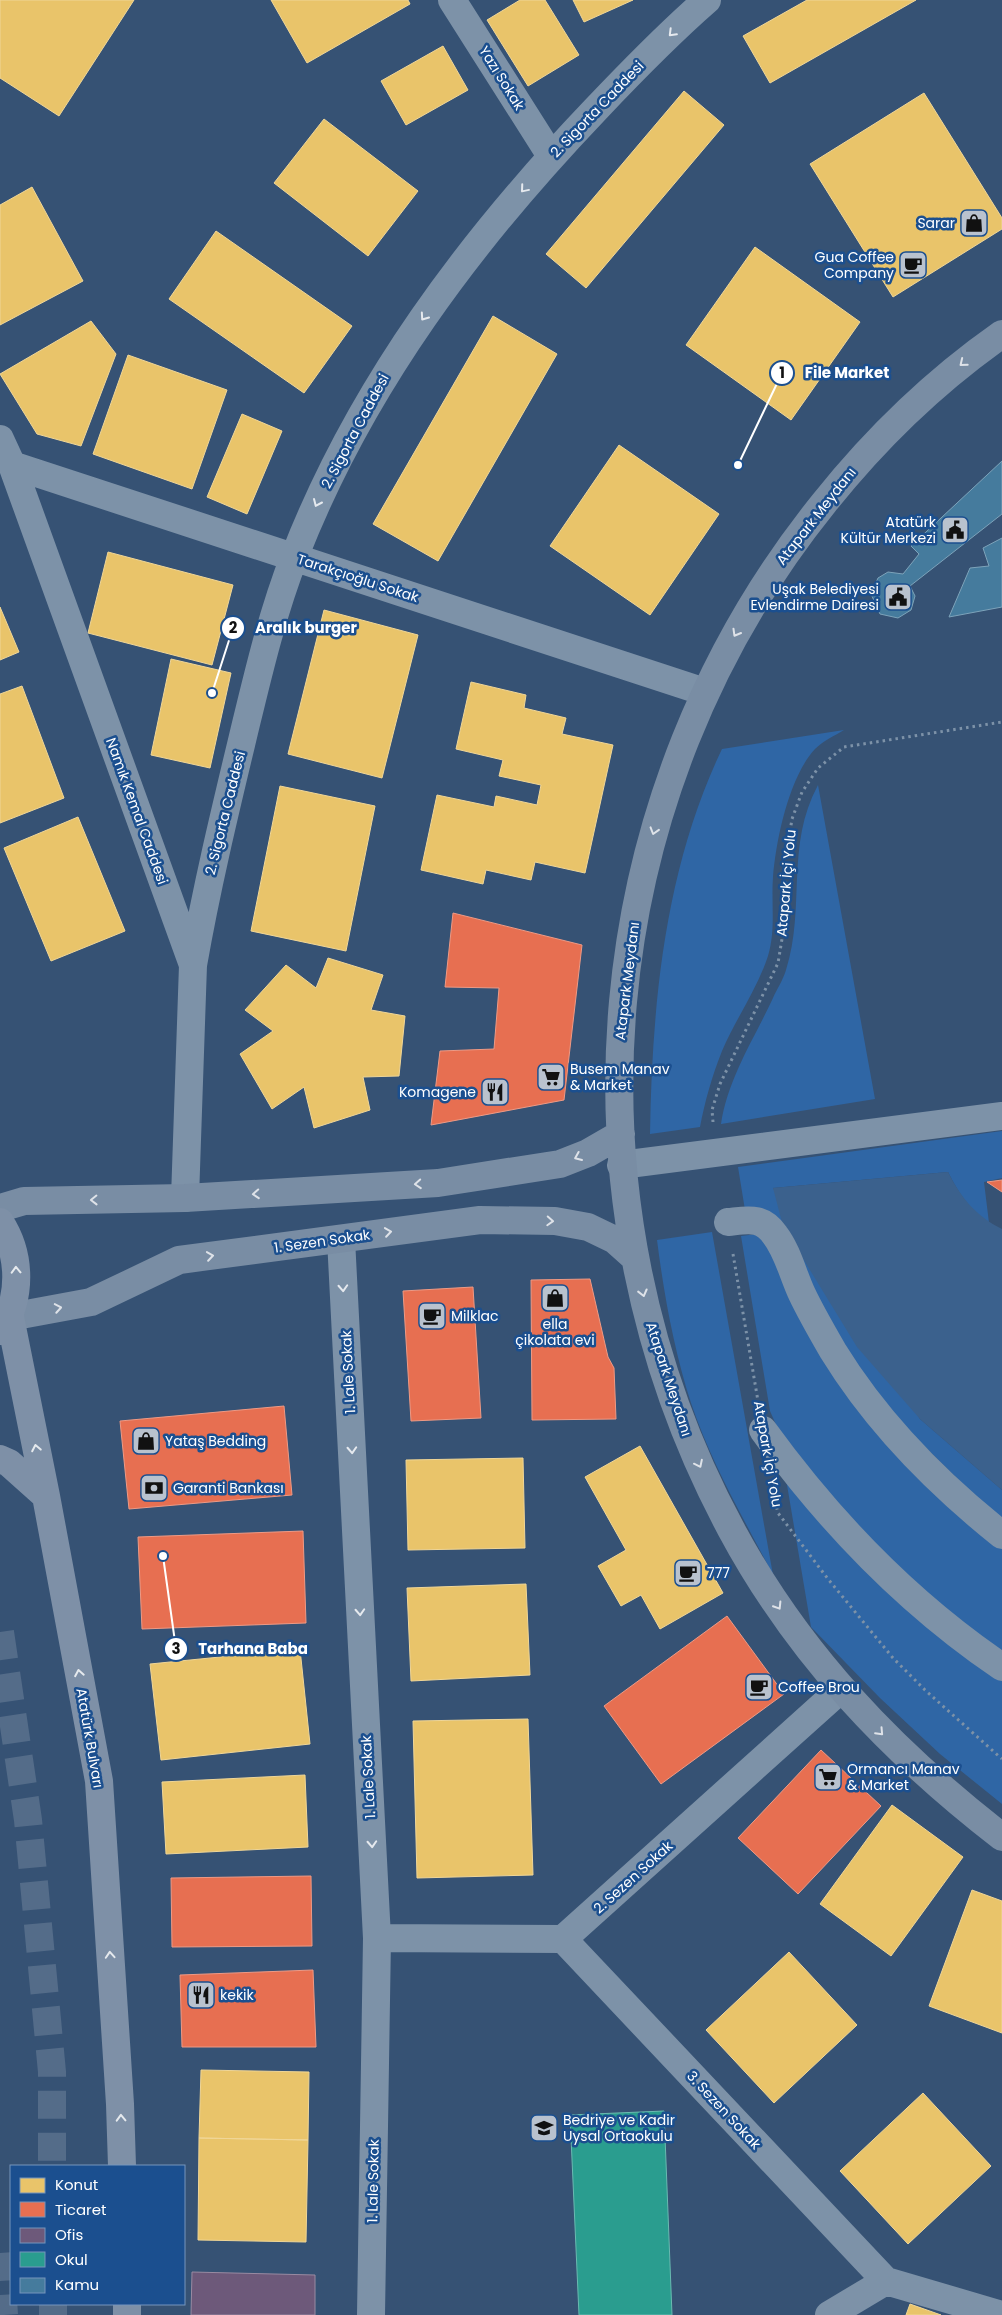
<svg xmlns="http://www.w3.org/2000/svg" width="1002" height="2315" viewBox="0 0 1002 2315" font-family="Poppins,sans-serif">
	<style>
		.green { fill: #2f66a5 }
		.water { fill: #3b618d }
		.homes { fill: #e9c46a; stroke: #f0d697 }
		.shops { fill: #e76f51; stroke: #ee9a85 }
		.offices { fill: #6d597a; stroke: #998ba2 }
		.schools { fill: #2a9d8f; stroke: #6abab1 }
		.public { fill: #457b9d; stroke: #7da3ba }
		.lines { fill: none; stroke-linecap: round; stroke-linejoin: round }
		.trunk-tunnel { stroke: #546c89; stroke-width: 28; stroke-dasharray: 28 14; stroke-linecap: butt }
		.path { stroke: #7d92a8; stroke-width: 3; stroke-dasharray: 2.5 4; stroke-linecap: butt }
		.pedestrian { stroke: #7d92a8; stroke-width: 28 }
		.minor { stroke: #7d92a8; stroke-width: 28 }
		.secondary { stroke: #798da4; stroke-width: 28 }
		.trunk { stroke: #7e90a7; stroke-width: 28 }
		.oneway { stroke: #e5e9ee }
		.oneway2 { stroke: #dee2e8 }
		.oneway3 { stroke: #e5e9ed }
		.labels { text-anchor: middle; stroke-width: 5; stroke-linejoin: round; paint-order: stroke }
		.street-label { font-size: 14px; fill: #fff; stroke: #1b4f8f }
		.poi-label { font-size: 14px; fill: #fff; stroke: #1b4f8f; text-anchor: start }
		.leader { fill: none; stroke: #fff; stroke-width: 2 }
		.callout-dot { fill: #fff; stroke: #1b4f8f; stroke-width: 2 }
		.mark-label { font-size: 15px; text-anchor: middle; font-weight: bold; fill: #111 }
		.callout-label { font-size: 15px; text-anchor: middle; font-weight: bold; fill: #fff; stroke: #1b4f8f; stroke-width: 5; stroke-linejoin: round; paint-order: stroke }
	</style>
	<rect width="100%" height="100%" fill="#365274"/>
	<!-- green -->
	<path class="green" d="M844,730C834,736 823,741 815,749C789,777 776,840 773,877C771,903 776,929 768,956C757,990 736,1018 722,1051C712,1076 705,1101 700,1127L650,1134C652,1003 665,868 722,749Z
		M818,785L875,1099L721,1124C728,1078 754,1039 773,998C777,989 783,980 786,970C806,907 785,846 818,785Z
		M1002,1131V1178L984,1182L989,1223C970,1211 958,1192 948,1172L773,1188L920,1419L1002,1490V1523L888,1410L745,1210L738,1167Z
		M712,1232L773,1575C744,1519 711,1463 691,1403C674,1350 664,1295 657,1240Z
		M757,1234L765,1239L787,1282L1002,1548V1658L871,1548L777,1427L770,1411L741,1236Z
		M785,1473L1002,1677V1804L940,1754L880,1698L811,1627Z"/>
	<!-- water -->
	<path class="water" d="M948,1172C961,1198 976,1216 1002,1229V1490L920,1419L857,1347L783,1226L773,1188Z"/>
	<!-- homes -->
	<path class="homes" d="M0,0H134L59,116L0,78Z
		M271,0H408L410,4L307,63Z
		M520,0H545L579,55L528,86L487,20Z
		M573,0H633L584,22Z
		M807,0H916L770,83L743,36Z
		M443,46L468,90L406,125L381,81Z
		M684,91L724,125L586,288L546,254Z
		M924,93L1002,218V229L893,297L810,164Z
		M324,119L418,191L368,256L274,183Z
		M32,187L83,281L0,325V205Z
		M216,231L352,326L304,393L169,299Z
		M755,247L860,322L791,420L686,345Z
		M493,316L557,354L438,561L373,524Z
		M91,321L116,354L81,446L37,434L0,374Z
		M128,355L227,390L192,489L93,454Z
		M242,414L282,431L247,514L207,497Z
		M619,445L719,514L650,615L550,546Z
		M108,552L233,585L212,665L88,633Z
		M0,607L19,652L0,660Z
		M324,610L418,635L382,778L288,754Z
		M171,659L231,673L210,768L151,755Z
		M471,682L526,695L524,708L566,718L562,734L613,745L585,873L535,862L531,880L486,870L483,884L421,870L437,795L494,807L496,796L537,805L541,785L499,776L503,760L456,749Z
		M22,686L64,798L0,823V694Z
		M280,786L375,806L346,951L251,931Z
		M78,817L125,931L51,961L4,848Z
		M328,958L383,975L371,1010L405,1016L399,1076L363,1077L370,1110L314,1128L304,1087L272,1109L240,1054L273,1031L245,1010L286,965L316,988Z
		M640,1446L723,1593L660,1629L641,1595L621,1606L598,1566L626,1550L585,1477Z
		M523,1458L525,1548L408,1550L406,1460Z
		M526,1584L530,1675L411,1681L407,1588Z
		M300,1649L310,1744L161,1760L150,1664Z
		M528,1719L533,1875L417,1878L413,1721Z
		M305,1775L308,1847L166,1854L162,1782Z
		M892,1805L963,1857L891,1956L820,1904Z
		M972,1890L1002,1901V2033L929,2006Z
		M789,1952L857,2025L774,2103L706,2030Z
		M201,2070L309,2072L308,2140L199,2138Z
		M923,2093L991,2166L908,2244L840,2171Z
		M199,2138L308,2140L306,2242L198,2240Z
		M910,2304L941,2315H906Z"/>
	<!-- shops -->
	<path class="shops" d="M453,913L582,945L564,1100L431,1125L440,1051L494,1049L499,988L445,987Z
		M1002,1180V1192L987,1182Z
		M590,1279L608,1357L614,1368L616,1419L532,1420L531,1280Z
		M473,1287L481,1418L411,1421L403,1291Z
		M284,1406L292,1495L129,1509L120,1421Z
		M303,1531L306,1623L142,1629L138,1537Z
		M727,1616L784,1694L661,1784L604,1706Z
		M821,1750L881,1806L798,1894L738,1838Z
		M311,1876L312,1946L172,1947L171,1878Z
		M313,1970L316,2047H182L180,1975Z"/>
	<!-- offices -->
	<path class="offices" d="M192,2272L315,2275V2315H191Z"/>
	<!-- schools -->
	<path class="schools" d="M664,2111L672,2315H579L570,2115Z"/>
	<!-- public -->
	<path class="public" d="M1002,461V514L910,586L915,596L911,610L898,618L880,614L871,594L878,578L888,572L903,574L919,554L911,546Z
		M1002,538V607L949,617L970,568L989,566L983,548Z"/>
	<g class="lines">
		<!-- trunk-tunnel -->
		<path class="trunk-tunnel" d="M0,1632L28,1820L52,2072V2166
			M0,2253L4,2315
			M53,2304V2315"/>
		<!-- path -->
		<path class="path" d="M713,1122L712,1110L720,1084L778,963L783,933L786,857L792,819L802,792L818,768L844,747L1002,722
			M733,1254L758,1401
			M775,1501L778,1513L828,1579L893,1658L925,1690L1002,1759"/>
		<!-- pedestrian -->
		<path class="pedestrian" d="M621,1165L1002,1116
			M728,1222C748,1220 762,1216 775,1235C788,1252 793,1275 802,1294C811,1313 822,1332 833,1351C876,1421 938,1484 1002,1535
			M763,1430C829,1521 909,1604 1002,1667"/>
		<!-- minor -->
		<path class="minor" d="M452,0L551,156
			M0,439L12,465L193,965L185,1198
			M12,465L705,692
			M193,965C207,885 226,807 245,728C259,670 273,611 295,555C361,386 470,241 595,110C631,72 668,34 707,0
			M341,1239L377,1938L371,2315
			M377,1938L563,1939L841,1689
			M563,1939L886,2281
			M829,2315L886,2281L1002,2315"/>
		<!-- secondary -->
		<path class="secondary" d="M1002,334C935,381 875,439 824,503C589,794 554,1200 731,1529C798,1654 891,1751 1002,1837
			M0,1208L24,1201L185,1198L438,1183L560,1164L588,1153L621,1134
			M10,1317L91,1302L179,1260L480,1220L555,1221L588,1227L615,1240L634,1257"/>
		<!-- trunk -->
		<path class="trunk" d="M0,1222C22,1256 21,1298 1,1331
			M10,1317L46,1496L99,1781L120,2104L122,2166
			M0,1459L9,1463L46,1496
			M127,2304V2315"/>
	</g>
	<!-- one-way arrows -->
	<defs><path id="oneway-chevron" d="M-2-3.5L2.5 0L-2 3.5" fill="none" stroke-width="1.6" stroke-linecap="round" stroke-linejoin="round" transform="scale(1.25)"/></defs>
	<g class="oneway">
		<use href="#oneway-chevron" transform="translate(672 33) rotate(135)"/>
		<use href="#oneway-chevron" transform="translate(524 189) rotate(130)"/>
		<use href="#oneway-chevron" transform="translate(424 317) rotate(125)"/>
		<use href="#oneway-chevron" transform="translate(317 503) rotate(114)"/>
		<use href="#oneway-chevron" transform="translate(343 1288) rotate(87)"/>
		<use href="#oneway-chevron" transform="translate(352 1450) rotate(87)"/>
		<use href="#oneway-chevron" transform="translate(360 1612) rotate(87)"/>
		<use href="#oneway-chevron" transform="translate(372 1844) rotate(87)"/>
	</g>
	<g class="oneway2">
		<use href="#oneway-chevron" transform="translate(963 363) rotate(141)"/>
		<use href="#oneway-chevron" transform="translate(736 633) rotate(120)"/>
		<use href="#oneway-chevron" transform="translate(654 831) rotate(107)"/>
		<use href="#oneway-chevron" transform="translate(578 1157) rotate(157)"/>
		<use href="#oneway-chevron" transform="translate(418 1184) rotate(176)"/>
		<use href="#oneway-chevron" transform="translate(256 1194) rotate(176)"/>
		<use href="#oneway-chevron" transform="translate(94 1200) rotate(179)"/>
		<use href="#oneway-chevron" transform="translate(550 1221) rotate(3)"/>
		<use href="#oneway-chevron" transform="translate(388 1232) rotate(-8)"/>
		<use href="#oneway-chevron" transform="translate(210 1256) rotate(-8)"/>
		<use href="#oneway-chevron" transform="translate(643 1293) rotate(76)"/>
		<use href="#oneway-chevron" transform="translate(58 1308) rotate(-10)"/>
		<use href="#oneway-chevron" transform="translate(699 1464) rotate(64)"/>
		<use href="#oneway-chevron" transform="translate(778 1606) rotate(58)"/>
		<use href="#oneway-chevron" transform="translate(880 1732) rotate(47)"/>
	</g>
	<g class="oneway3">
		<use href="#oneway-chevron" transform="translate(16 1270) rotate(-92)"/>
		<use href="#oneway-chevron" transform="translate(36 1448) rotate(-101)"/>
		<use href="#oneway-chevron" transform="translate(79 1673) rotate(-100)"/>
		<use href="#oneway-chevron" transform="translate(110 1955) rotate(-94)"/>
		<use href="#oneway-chevron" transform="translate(121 2118) rotate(-92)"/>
	</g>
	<!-- icons -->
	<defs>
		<symbol id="shop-square" viewBox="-11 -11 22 22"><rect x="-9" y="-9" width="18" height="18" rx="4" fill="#b9c2ce" stroke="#1b4f8f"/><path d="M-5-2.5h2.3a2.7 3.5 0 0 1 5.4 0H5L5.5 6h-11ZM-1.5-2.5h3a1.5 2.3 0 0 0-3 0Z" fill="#111"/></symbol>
		<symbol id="cafe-square" viewBox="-11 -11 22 22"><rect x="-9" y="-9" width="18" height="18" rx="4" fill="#b9c2ce" stroke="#1b4f8f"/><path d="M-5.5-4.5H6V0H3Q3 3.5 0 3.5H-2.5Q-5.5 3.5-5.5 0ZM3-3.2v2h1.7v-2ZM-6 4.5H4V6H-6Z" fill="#111"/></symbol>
		<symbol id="civic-square" viewBox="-11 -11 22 22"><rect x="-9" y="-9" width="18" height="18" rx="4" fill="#b9c2ce" stroke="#1b4f8f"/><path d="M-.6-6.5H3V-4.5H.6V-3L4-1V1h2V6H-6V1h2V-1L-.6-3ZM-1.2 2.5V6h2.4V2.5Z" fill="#111"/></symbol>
		<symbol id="supermarket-square" viewBox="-11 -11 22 22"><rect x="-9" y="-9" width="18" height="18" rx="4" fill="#b9c2ce" stroke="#1b4f8f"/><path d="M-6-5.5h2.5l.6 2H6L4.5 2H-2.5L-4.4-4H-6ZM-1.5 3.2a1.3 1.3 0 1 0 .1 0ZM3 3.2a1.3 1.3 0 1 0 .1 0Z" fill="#111"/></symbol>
		<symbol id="restaurant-square" viewBox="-11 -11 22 22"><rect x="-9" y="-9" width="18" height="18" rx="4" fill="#b9c2ce" stroke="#1b4f8f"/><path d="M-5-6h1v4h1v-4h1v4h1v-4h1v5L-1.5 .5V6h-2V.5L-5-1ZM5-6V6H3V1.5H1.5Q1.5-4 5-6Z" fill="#111"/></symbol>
		<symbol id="bank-square" viewBox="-11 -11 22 22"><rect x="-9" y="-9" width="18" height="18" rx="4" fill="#b9c2ce" stroke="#1b4f8f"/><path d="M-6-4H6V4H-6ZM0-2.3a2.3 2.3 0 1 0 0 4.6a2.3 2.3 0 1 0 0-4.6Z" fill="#111"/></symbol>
		<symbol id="school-square" viewBox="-11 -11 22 22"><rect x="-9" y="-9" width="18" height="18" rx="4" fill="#b9c2ce" stroke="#1b4f8f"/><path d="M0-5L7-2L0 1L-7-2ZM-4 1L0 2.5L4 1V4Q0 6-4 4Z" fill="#111"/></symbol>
	</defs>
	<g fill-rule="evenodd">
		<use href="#shop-square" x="958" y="207" width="32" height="32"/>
		<use href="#cafe-square" x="897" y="249" width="32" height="32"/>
		<use href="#civic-square" x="939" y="514" width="32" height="32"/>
		<use href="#civic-square" x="882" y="581" width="32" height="32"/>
		<use href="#supermarket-square" x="535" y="1061" width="32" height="32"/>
		<use href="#restaurant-square" x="479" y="1076" width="32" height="32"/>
		<use href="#shop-square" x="539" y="1282" width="32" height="32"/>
		<use href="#cafe-square" x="416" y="1300" width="32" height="32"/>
		<use href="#shop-square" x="130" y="1425" width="32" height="32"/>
		<use href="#bank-square" x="138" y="1472" width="32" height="32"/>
		<use href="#cafe-square" x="672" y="1557" width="32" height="32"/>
		<use href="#cafe-square" x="743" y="1671" width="32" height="32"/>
		<use href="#supermarket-square" x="812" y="1761" width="32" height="32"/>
		<use href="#restaurant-square" x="185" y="1979" width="32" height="32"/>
		<use href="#school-square" x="528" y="2112" width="32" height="32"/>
	</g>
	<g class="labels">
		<!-- street labels -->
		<g class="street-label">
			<text transform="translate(502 78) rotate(58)" y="5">Yazı Sokak</text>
			<text transform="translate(597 109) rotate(-46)" y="5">2. Sigorta Caddesi</text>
			<text transform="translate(355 431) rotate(-62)" y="5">2. Sigorta Caddesi</text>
			<text transform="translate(816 516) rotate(-52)" y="5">Atapark Meydanı</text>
			<text transform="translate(358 578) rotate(18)" y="5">Tarakçıoğlu Sokak</text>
			<text transform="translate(137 811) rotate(70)" y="5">Namık Kemal Caddesi</text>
			<text transform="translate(225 813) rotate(-76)" y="5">2. Sigorta Caddesi</text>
			<text transform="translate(786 883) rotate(-85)" y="5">Atapark İçi Yolu</text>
			<text transform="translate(627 981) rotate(-83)" y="5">Atapark Meydanı</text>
			<text transform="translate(322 1241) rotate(-8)" y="5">1. Sezen Sokak</text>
			<text transform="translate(348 1372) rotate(-93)" y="5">1. Lale Sokak</text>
			<text transform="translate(669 1379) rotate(72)" y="5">Atapark Meydanı</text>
			<text transform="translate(768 1454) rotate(80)" y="5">Atapark İçi Yolu</text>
			<text transform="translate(90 1738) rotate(80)" y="5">Atatürk Bulvarı</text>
			<text transform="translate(368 1777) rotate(-93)" y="5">1. Lale Sokak</text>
			<text transform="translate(633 1877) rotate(-42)" y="5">2. Sezen Sokak</text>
			<text transform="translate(724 2110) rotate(47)" y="5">3. Sezen Sokak</text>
			<text transform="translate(373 2181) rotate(-89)" y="5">1. Lale Sokak</text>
		</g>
		<!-- poi labels -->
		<g class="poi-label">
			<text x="955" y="228" text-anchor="end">Sarar</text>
			<text x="894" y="262" text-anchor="end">Gua Coffee<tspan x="894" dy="16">Company</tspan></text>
			<text x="936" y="527" text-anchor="end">Atatürk<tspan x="936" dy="16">Kültür Merkezi</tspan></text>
			<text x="879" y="594" text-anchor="end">Uşak Belediyesi<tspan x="879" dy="16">Evlendirme Dairesi</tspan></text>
			<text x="570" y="1074">Busem Manav<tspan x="570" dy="16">&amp; Market</tspan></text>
			<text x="476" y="1097" text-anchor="end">Komagene</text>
			<text x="451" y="1321">Milklac</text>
			<text x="555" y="1329" text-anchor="middle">ella<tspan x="555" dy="16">çikolata evi</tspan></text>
			<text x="165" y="1446">Yataş Bedding</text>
			<text x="173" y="1493">Garanti Bankası</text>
			<text x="707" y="1578">777</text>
			<text x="778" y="1692">Coffee Brou</text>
			<text x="847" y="1774">Ormancı Manav<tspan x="847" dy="16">&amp; Market</tspan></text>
			<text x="220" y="2000">kekik</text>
			<text x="563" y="2125">Bedriye ve Kadir<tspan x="563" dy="16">Uysal Ortaokulu</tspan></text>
		</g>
	</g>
	<!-- callouts -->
	<path class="leader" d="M738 465L782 373M212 693L233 628M163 1556L176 1649"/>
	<g class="callout-dot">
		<circle cx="738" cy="465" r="5"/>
		<circle cx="212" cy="693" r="5"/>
		<circle cx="163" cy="1556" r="5"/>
		<circle cx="782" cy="373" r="12"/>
		<circle cx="233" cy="628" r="12"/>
		<circle cx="176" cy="1649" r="12"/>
	</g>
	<g class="mark-label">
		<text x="782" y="378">1</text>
		<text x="233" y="633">2</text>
		<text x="176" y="1654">3</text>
	</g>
	<g class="callout-label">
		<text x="847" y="378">File Market</text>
		<text x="306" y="633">Aralık burger</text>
		<text x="253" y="1654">Tarhana Baba</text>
	</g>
	<!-- legend -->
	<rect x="10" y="2165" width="175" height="140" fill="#1b4f8f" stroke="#7695bc"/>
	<rect x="20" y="2178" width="25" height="15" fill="#e9c46a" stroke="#7695bc"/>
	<text x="55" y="2190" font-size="15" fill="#ffffff">Konut</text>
	<rect x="20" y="2202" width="25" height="15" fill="#e76f51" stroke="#7695bc"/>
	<text x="55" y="2215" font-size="15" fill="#ffffff">Ticaret</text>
	<rect x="20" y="2228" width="25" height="15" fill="#6d597a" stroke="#7695bc"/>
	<text x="55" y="2240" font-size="15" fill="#ffffff">Ofis</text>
	<rect x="20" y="2252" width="25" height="15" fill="#2a9d8f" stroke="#7695bc"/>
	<text x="55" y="2265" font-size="15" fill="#ffffff">Okul</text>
	<rect x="20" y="2278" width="25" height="15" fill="#457b9d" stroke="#7695bc"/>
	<text x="55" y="2290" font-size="15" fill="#ffffff">Kamu</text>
</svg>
